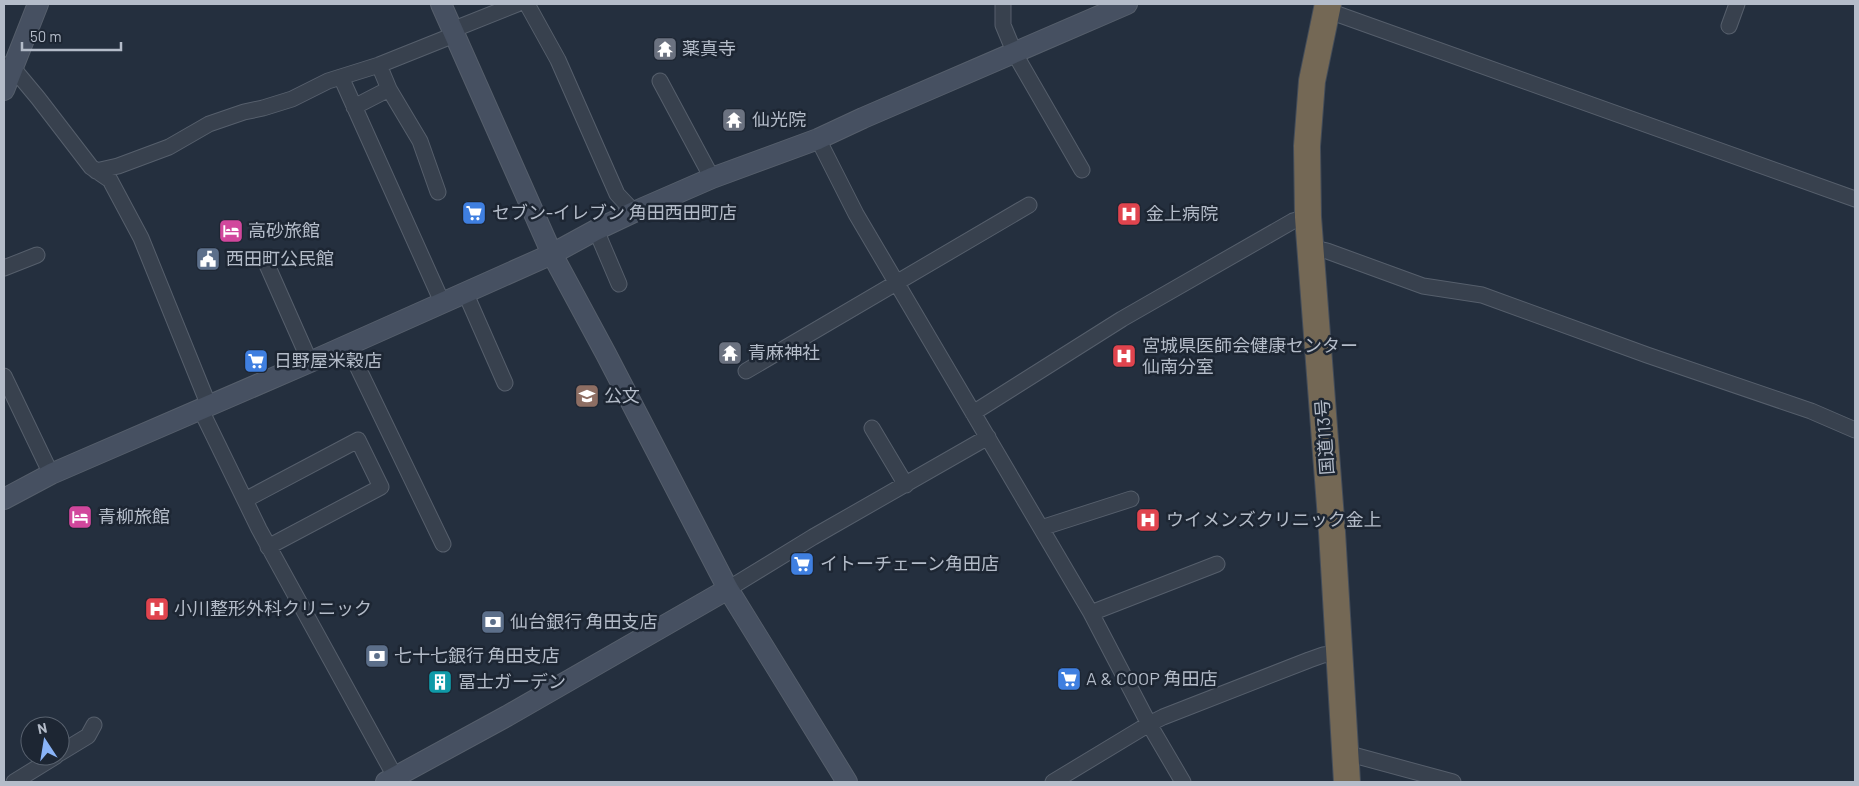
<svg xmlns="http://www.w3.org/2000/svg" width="1859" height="786" viewBox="0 0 1859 786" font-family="Barlow,'Noto Sans JP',sans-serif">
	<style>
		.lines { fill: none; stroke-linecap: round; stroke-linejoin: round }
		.street-casing { stroke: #565f6c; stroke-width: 17 }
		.secondary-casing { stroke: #565f6c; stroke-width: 22 }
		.highway-casing { stroke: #434c59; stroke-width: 28 }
		.street { stroke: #38414e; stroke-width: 15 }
		.secondary { stroke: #465061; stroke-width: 20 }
		.highway { stroke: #746855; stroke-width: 26 }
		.labels { text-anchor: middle; stroke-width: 5; stroke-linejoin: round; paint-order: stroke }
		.poi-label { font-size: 18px; fill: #b4bcc9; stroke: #1d2633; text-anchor: start }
		.street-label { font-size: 18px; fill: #b4bcc9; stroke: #1d2633 }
	</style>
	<rect width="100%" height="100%" fill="#242f3e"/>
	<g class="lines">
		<defs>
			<path id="street" d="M527,4L558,60L617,194L634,212
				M1003,4V25L1015,54L1082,170
				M1326,10L1855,199
				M1729,26L1737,4
				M452,30L517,4
				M6,65L13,68L38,98L91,167L110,180L141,238L209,406
				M341,77L442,302
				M660,81L712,178
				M389,89L420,141L438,192
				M354,107L389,89L379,65
				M818,139L856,214L1091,613L1149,724L1183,782
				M96,171L118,166L169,147L209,124L244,112L263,108L292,99L328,81L379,65L454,35
				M596,230L619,284
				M1310,247L1327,251L1423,286L1482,295L1647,355L1811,411L1855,430
				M264,258L310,362
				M4,268L37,255
				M465,292L505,383
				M347,345L443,544
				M746,371L1029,205
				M4,376L51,474
				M201,410L259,529L398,782
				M973,413L1122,319L1293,221L1308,217
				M872,428L906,485
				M245,500L358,440L381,487L268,547
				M1041,528L1131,499
				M728,589L813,537L988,437
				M1091,613L1217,564
				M60,753L88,736L94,725
				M1346,753L1453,782
				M14,782L56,756
				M1053,782L1149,724L1163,717L1309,660L1323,655L1340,653"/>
			<path id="secondary" d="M441,4L552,254L606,354L728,589L847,782
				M4,90L38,4
				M4,499L51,474L310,362L552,254L596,230L634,212L712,178L818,139L863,118L1127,4
				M386,782L507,716L728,589"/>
			<path id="highway" d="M1328,4L1312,81L1307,146L1308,217L1332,532L1347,782"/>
		</defs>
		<!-- street casing -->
		<use href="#street" class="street-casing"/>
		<!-- secondary casing -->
		<use href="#secondary" class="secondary-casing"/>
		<!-- highway casing -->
		<use href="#highway" class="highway-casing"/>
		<!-- street -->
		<use href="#street" class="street"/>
		<!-- secondary -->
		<use href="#secondary" class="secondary"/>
		<!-- highway -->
		<use href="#highway" class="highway"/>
	</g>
	<!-- icons -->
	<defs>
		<symbol id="temple-square" viewBox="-11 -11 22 22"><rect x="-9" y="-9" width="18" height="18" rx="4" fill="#6b7280" stroke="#1d2633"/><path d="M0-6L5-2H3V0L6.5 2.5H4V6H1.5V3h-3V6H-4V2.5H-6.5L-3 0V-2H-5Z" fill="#fff"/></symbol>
		<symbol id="supermarket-square" viewBox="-11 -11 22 22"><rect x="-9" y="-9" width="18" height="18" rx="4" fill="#3f7fe0" stroke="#1d2633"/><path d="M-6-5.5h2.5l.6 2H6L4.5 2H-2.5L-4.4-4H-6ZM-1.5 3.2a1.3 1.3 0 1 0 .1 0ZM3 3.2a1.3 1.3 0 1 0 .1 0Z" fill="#fff"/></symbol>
		<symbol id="hospital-square" viewBox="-11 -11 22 22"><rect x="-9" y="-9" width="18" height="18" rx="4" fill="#e0444e" stroke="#1d2633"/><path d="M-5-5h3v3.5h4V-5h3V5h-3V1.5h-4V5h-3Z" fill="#fff"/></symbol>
		<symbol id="hotel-square" viewBox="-11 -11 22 22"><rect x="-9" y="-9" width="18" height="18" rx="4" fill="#d1479c" stroke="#1d2633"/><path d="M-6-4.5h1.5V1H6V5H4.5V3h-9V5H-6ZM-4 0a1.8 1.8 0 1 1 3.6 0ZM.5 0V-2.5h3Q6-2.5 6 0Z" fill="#fff"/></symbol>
		<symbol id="civic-square" viewBox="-11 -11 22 22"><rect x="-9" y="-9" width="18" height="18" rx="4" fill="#5c6f8a" stroke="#1d2633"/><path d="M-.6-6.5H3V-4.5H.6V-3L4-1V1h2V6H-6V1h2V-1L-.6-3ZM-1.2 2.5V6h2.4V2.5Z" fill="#fff"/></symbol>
		<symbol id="school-square" viewBox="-11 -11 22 22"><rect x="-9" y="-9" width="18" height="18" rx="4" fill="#8d6e63" stroke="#1d2633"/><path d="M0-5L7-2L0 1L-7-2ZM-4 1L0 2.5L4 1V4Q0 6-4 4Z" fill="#fff"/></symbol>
		<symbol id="bank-square" viewBox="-11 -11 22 22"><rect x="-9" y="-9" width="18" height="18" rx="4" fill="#5c6f8a" stroke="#1d2633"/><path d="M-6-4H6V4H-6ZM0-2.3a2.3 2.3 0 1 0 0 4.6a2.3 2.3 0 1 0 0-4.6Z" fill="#fff"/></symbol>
		<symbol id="building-square" viewBox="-11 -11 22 22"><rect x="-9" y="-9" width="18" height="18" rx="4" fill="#0f9aa8" stroke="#1d2633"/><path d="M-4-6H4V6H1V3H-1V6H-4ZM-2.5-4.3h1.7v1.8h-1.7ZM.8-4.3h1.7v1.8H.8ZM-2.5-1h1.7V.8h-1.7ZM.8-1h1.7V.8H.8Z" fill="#fff"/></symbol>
	</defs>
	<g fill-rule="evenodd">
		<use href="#temple-square" x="651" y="35" width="28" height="28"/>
		<use href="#temple-square" x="720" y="106" width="28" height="28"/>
		<use href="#supermarket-square" x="460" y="199" width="28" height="28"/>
		<use href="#hospital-square" x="1115" y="200" width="28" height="28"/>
		<use href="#hotel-square" x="217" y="217" width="28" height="28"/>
		<use href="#civic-square" x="194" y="245" width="28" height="28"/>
		<use href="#temple-square" x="716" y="339" width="28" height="28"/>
		<use href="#hospital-square" x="1110" y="342" width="28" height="28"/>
		<use href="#supermarket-square" x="242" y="347" width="28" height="28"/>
		<use href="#school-square" x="573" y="382" width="28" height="28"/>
		<use href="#hotel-square" x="66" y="503" width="28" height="28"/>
		<use href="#hospital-square" x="1134" y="506" width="28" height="28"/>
		<use href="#supermarket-square" x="788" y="550" width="28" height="28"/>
		<use href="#hospital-square" x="143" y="595" width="28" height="28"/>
		<use href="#bank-square" x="479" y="608" width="28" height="28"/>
		<use href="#bank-square" x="363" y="642" width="28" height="28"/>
		<use href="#supermarket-square" x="1055" y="665" width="28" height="28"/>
		<use href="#building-square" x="426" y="668" width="28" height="28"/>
	</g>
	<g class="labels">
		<!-- poi labels -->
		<g class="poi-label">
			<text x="682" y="55">薬真寺</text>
			<text x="752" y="126">仙光院</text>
			<text x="492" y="219">セブン-イレブン 角田西田町店</text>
			<text x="1146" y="220">金上病院</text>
			<text x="248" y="237">高砂旅館</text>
			<text x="226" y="265">西田町公民館</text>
			<text x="1142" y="352">宮城県医師会健康センター<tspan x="1142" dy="21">仙南分室</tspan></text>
			<text x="748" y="359">青麻神社</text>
			<text x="274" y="367">日野屋米穀店</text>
			<text x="604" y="402">公文</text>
			<text x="98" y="523">青柳旅館</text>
			<text x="1166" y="526">ウイメンズクリニック金上</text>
			<text x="820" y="570">イトーチェーン角田店</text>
			<text x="174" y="615">小川整形外科クリニック</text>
			<text x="510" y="628">仙台銀行 角田支店</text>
			<text x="394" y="662">七十七銀行 角田支店</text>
			<text x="1086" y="685">A &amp; COOP 角田店</text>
			<text x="458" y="688">冨士ガーデン</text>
		</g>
		<!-- street labels -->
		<g class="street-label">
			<text transform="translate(1325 437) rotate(-94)" y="6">国道113号</text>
		</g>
	</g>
	<!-- border -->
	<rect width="1859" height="786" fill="none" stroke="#b4bcc9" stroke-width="10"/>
	<!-- north arrow -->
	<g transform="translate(45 741) rotate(348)"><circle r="24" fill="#1d2633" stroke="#59626f"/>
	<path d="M0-4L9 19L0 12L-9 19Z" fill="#8ab4f8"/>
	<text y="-8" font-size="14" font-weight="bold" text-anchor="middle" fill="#b4bcc9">N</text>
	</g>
	<!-- scale -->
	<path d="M22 42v8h99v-8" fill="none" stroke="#b4bcc9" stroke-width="2.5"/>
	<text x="30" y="42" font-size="15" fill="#b4bcc9" stroke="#1d2633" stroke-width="4" paint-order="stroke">50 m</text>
</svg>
